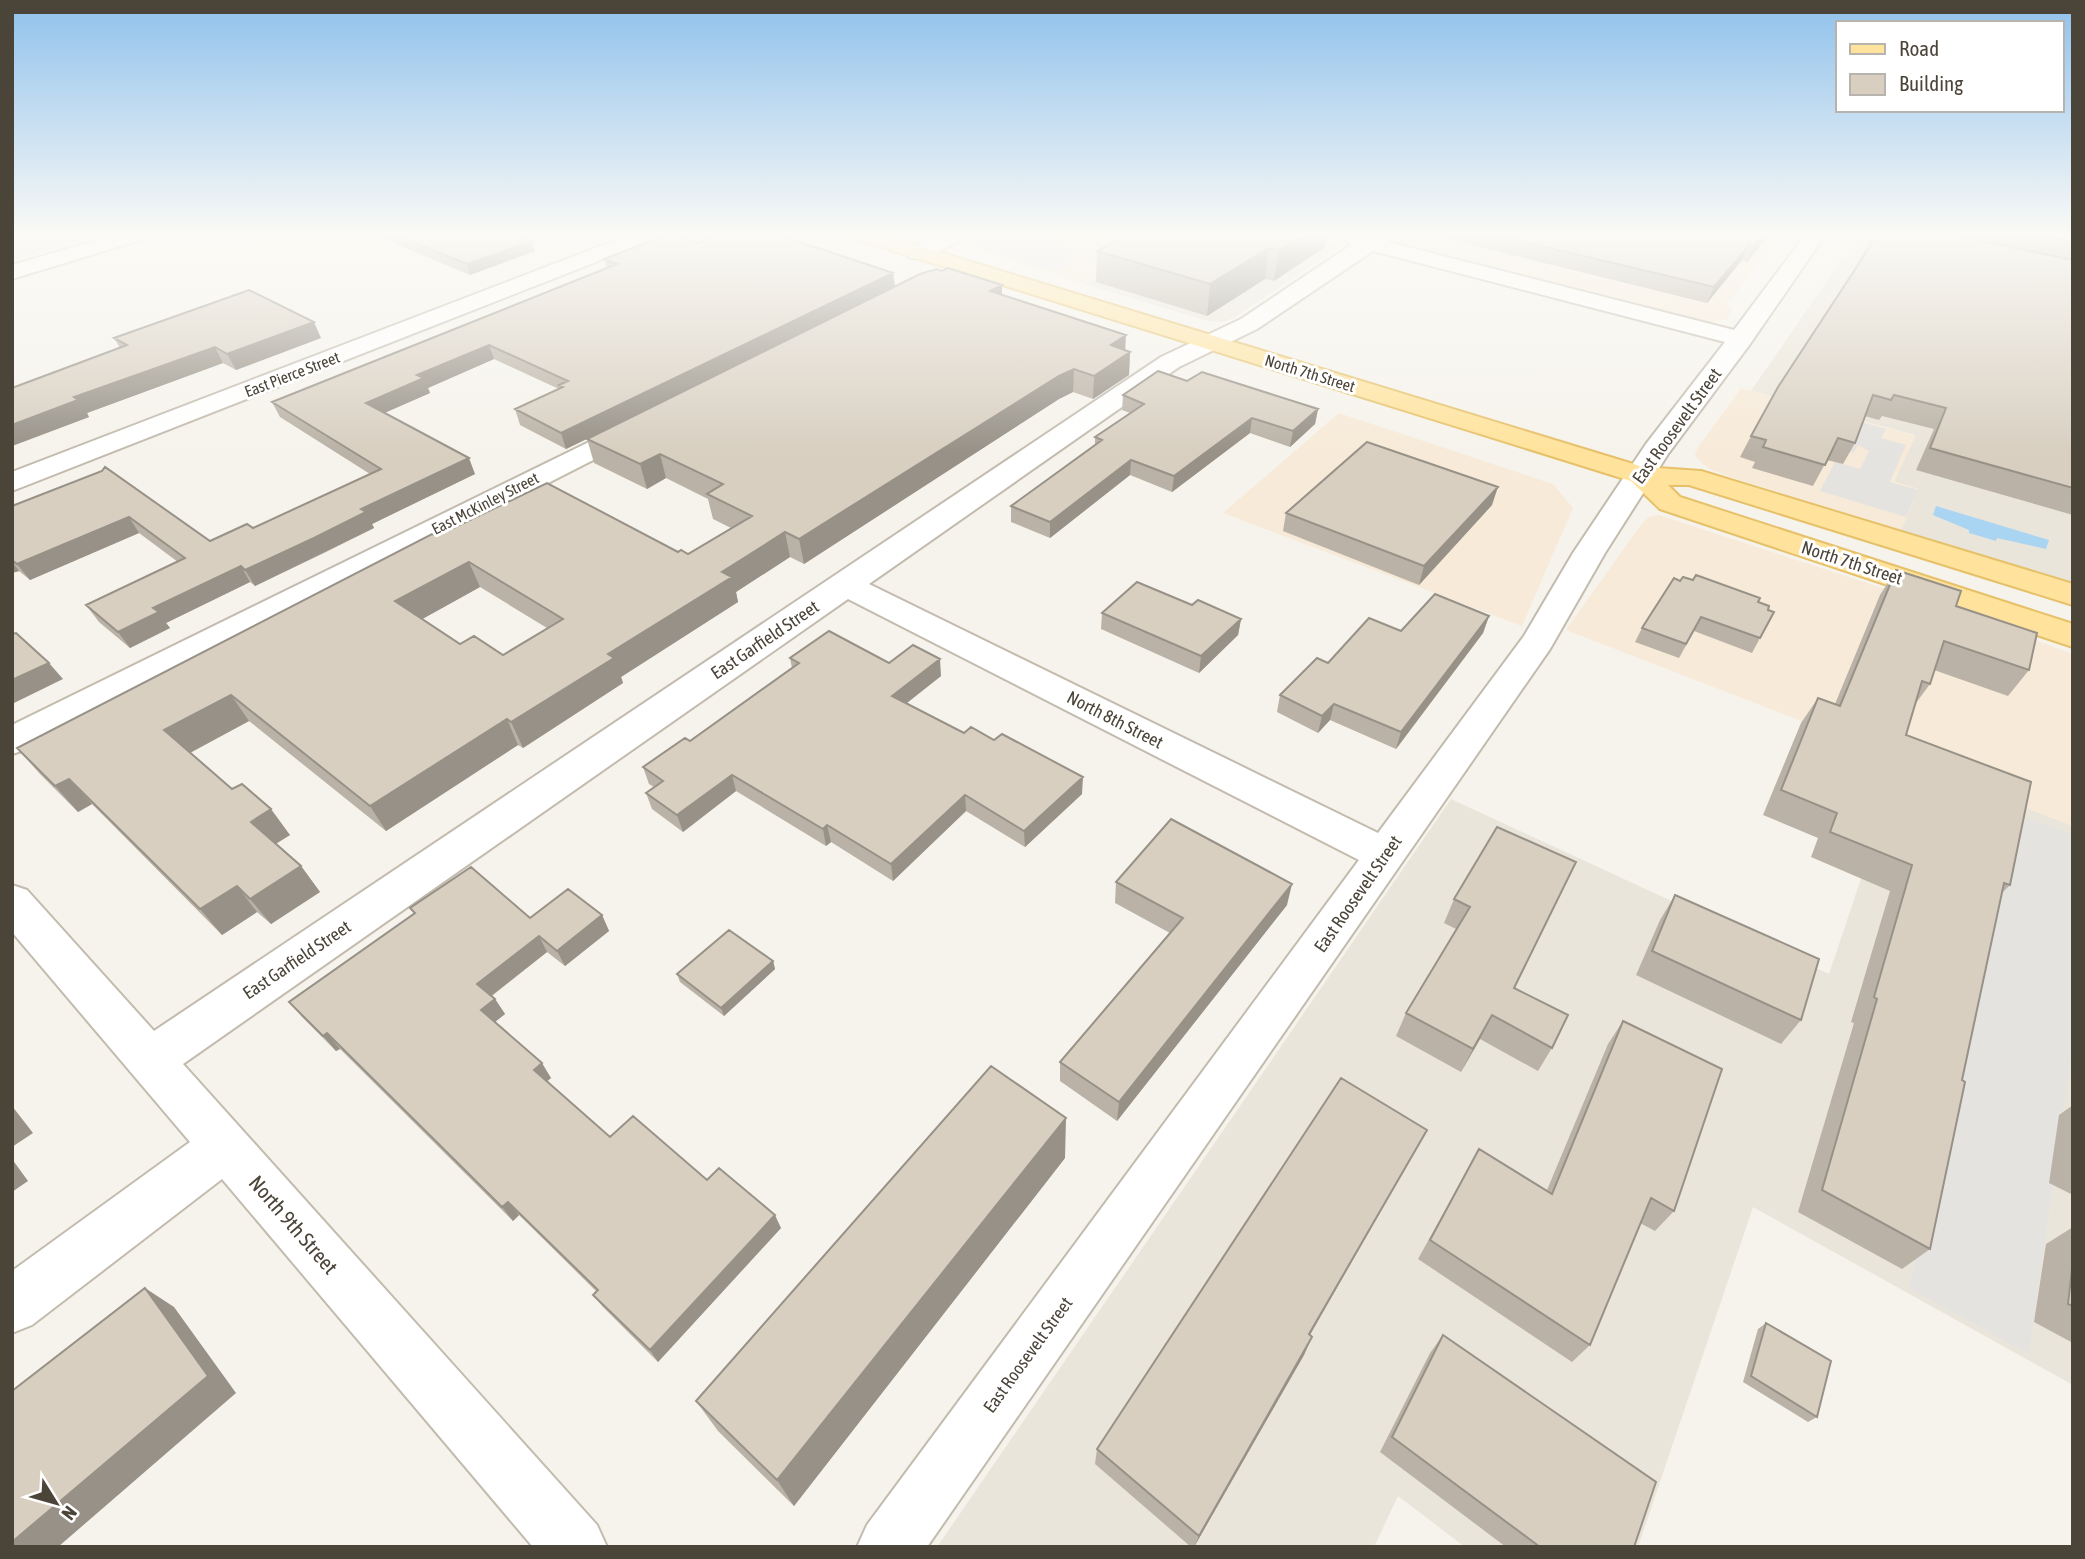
<svg xmlns="http://www.w3.org/2000/svg" width="2085" height="1559" viewBox="0 0 2085 1559" font-family="'Asap Condensed',sans-serif">
	<style>
		.residential { fill: #eae5da }
		.commercial { fill: #f7ead8 }
		.parking { fill: #e5e3e0 }
		.water { fill: #a9d4f2 }
		.lines { fill: none; stroke-linecap: round; stroke-linejoin: round }
		.minor-casing { stroke: #c2bbae; stroke-width: 4 }
		.major-casing { stroke: #e6c16a; stroke-width: 4 }
		.minor { fill: #fff; fill-rule: evenodd }
		.major { fill: #ffe39c; fill-rule: evenodd }
		.wall { fill: #bab2a6; fill-rule: evenodd }
		.shaded-wall { fill: #979187 }
		.building { fill: #d8cfc1; stroke: #979187; stroke-width: 2; fill-rule: evenodd }
		.labels { text-anchor: middle; stroke-width: 6; stroke-linejoin: round; paint-order: stroke }
		.far-street-label { font-size: 16px; fill: #4b4439; stroke: #fff }
		.street-label { font-size: 18px; fill: #4b4439; stroke: #fff }
		.near-street-label { font-size: 21px; fill: #4b4439; stroke: #fff }
	</style>
	<rect width="100%" height="100%" fill="#f6f3ec"/>
	<!-- residential -->
	<path class="residential" d="M1092,234H1299L1336,243L1339,247L1234,318L1222,322L1208,321L1084,284L1145,249Z
		M1859,234L2073,277V583L1901,530L1918,489L1894,482L1915,435L1751,391Z
		M1901,759L2073,826V1385L1753,1207L1638,1547H1465L1398,1496L1374,1547H937L1451,799L1829,974Z"/>
	<!-- commercial -->
	<path class="commercial" d="M977,234H1092L1146,249L1084,284L963,245L966,239Z
		M1406,234H1782L1727,304L1733,309L1727,319L1708,323L1396,243Z
		M1741,388L1916,436L1894,481L1918,489L1901,530L1733,478L1710,469L1701,462L1695,455L1697,449Z
		M1339,413L1553,484L1573,508L1522,626L1223,513Z
		M1659,515L1992,624L2073,654V826L1566,630L1640,526L1649,517Z"/>
	<!-- parking -->
	<path class="parking" d="M12,234H105L12,261Z
		M1000,234H1029L1078,250L1069,255L1071,264L1057,272L974,247Z
		M1778,399L1886,429L1881,438L1906,445L1890,482L1918,490L1906,517L1820,491L1835,462L1860,469L1869,451L1858,445L1853,453L1791,435Z
		M2012,812L2073,835V1041L2029,1354L1909,1288Z"/>
	<!-- water -->
	<path class="water" d="M1936,506L2049,540L2046,549L1997,538L1996,541L1969,533V530L1933,515Z"/>
	<g class="lines">
		<defs>
			<path id="minor" d="M118,234H150L147,238L12,279V265Z
				M632,234H660L657,238L12,491V472Z
				M941,234H967L964,238L926,258H910L907,253L910,248Z
				M1355,234L1367,237L1373,234H1398L1388,242L1734,330L1806,234H1826L1750,344L1668,454L1605,553L1550,649L927,1547H857L867,1525L1359,860L848,599L183,1064L597,1525L607,1547H533L222,1179L32,1325L12,1333V1271L190,1142L12,932V885L27,890L154,1031L1161,357L1241,319L1351,245L1345,240L1348,236ZM1373,251L1725,342L1646,444L1573,553L1524,636L1378,833L869,584L1179,367L1257,329Z
				M638,418L648,420L651,426L648,432L25,750L12,754V725Z"/>
			<path id="major" d="M849,234H880L1643,467L1701,471L2073,584V605L1689,485H1668L1680,497L2073,624V647L1660,509L1631,481L852,238Z"/>
		</defs>
		<!-- minor casing -->
		<use href="#minor" class="minor-casing"/>
		<!-- major casing -->
		<use href="#major" class="major-casing"/>
		<!-- minor -->
		<use href="#minor" class="minor"/>
		<!-- major -->
		<use href="#major" class="major"/>
	</g>
	<!-- wall -->
	<path class="wall" d="M383,234H513L535,251L470,275L386,240Z
		M1436,234H1770L1747,262L1742,260L1707,303L1435,236Z
		M1873,234H2073V515L1916,470L1934,429L1882,416L1879,420L1865,416L1855,443L1843,464L1827,460L1813,486L1752,468L1755,462L1740,457L1751,436L1862,260L1860,259Z
		M697,243L893,273L895,287L1002,285V295L1130,352L1129,375L1093,399L1073,392L1059,399L804,564L790,557L736,592L738,602L621,677L623,683L523,748L518,745L386,831L249,721L190,753L232,789L290,835L276,844L301,866L320,892L271,924L257,912L222,935L92,804L78,812L40,774L17,748L437,536L678,552L688,554L731,528L713,519L708,499L666,478L647,489L594,463L587,439L566,449L520,425L515,409L559,389L494,359L428,388L430,393L384,413L475,474L372,524L374,528L322,554L255,586L250,582L166,623L170,628L130,648L99,622L86,605L178,562L139,533L30,580L19,571L12,573V506L102,471L210,541L253,528L370,474L280,417L272,402L607,268L604,259ZM480,587L547,628L503,655L460,644L422,619Z
		M1325,247L1274,281L1265,279L1207,316L1096,282L1097,251Z
		M114,338H321L236,370L223,363L87,413L89,417L12,446V388L120,348Z
		M1187,381L1318,409L1315,424L1290,447L1250,433L1172,492L1130,475L1050,538L1011,522V506L1095,445V437L1130,413L1122,410L1123,395Z
		M1492,505L1419,585L1283,531L1286,513Z
		M1896,570L1956,606L2029,670L2008,696L1934,670L1930,684L1916,703L1906,735L2010,885L2002,893L1962,1080L1930,1249L1902,1269L1798,1212L1854,1023L1851,1022L1890,891L1811,857L1818,838L1763,815L1801,723L1818,698L1835,704L1880,595Z
		M1758,602L1768,610L1760,638L1752,653L1694,631L1679,658L1635,642L1642,628Z
		M1102,613L1241,619L1238,635L1199,673L1101,629Z
		M1489,616L1483,633L1396,749L1330,720L1318,733L1277,712L1280,695L1328,663L1401,631Z
		M790,658L889,663L941,676L907,703L1082,794L1025,847L966,811L893,881L831,842L826,846L736,791L683,832L652,809L646,793L654,787L649,784L643,767L690,741L792,668Z
		M1576,862L1514,988L1552,1048L1538,1071L1480,1039L1461,1072L1396,1036L1406,1013L1456,929L1444,923L1454,899Z
		M1116,882L1287,905L1117,1121L1060,1081V1062L1170,933L1115,903Z
		M1675,895L1801,1020L1781,1044L1636,975L1660,920Z
		M410,908L530,918L602,915L609,931L565,966L547,952L492,996L495,999L505,1014L495,1022L551,1078L547,1081L610,1137L707,1180L781,1228L658,1362L603,1307L593,1295L596,1291L519,1215L513,1221L340,1049L336,1051L302,1017L289,1002L414,914Z
		M773,961L775,969L724,1016L680,982L677,974Z
		M1623,1021L1674,1211L1655,1231L1640,1223L1590,1345L1572,1362L1418,1259L1479,1149L1547,1190L1608,1044Z
		M2073,1105V1195L2049,1183L2059,1115Z
		M1415,1151L1310,1335L1304,1355L1194,1547H1191L1095,1464L1097,1449Z
		M1065,1158L794,1506L718,1431L696,1401Z
		M2073,1227V1343L2034,1322L2046,1244Z
		M1766,1323L1817,1417L1808,1422L1743,1382L1758,1329Z
		M1443,1335L1634,1547H1506L1380,1452L1430,1353Z"/>
	<!-- shaded-wall -->
	<path class="shaded-wall" d="M1304,234H1327L1325,247L1274,281L1279,250Z
		M1764,234H1770L1747,262L1754,246Z
		M532,241L535,251L470,275L467,264Z
		M1749,245L1742,260L1707,303L1714,287Z
		M1269,248L1265,279L1207,316L1210,284Z
		M893,273L895,287L566,449L561,433Z
		M1002,285V307L990,291Z
		M314,322L321,338L236,370L227,354Z
		M1126,335L1125,355L1130,352L1129,375L1093,399L1094,376L1111,345Z
		M489,345L494,359L428,388L430,393L373,418L366,403L417,375Z
		M215,347L223,363L87,413L89,417L12,446V425L74,397Z
		M1074,369L1073,392L1059,399L804,564L799,539L1059,376Z
		M1318,409L1315,424L1290,447L1293,431Z
		M1252,418L1250,433L1172,492L1174,476Z
		M660,454L666,478L647,489L640,464Z
		M469,458L475,474L372,524L374,528L255,586L245,570L361,509Z
		M1131,460L1130,475L1050,538V522Z
		M1498,487L1492,505L1419,585L1424,566Z
		M129,517L139,533L30,580L17,564Z
		M785,532L790,557L736,592L738,602L621,677L623,683L523,748L511,722L722,572Z
		M12,562L19,571L12,573Z
		M469,562L480,587L408,627L395,601Z
		M241,566L250,582L166,623L170,628L130,648L118,632L153,608Z
		M1489,616L1483,633L1396,749L1401,732Z
		M1241,619L1238,635L1199,673L1201,656Z
		M940,659L941,676L894,713L892,696Z
		M49,663L63,679L12,704V680Z
		M231,695L249,721L184,756L164,730Z
		M1334,704L1330,720L1318,733L1322,716Z
		M507,719L518,745L386,831L370,806Z
		M732,775L736,791L683,832L677,815Z
		M1083,777L1082,794L1025,847L1024,831Z
		M69,779L92,804L78,812L55,786Z
		M965,795L966,811L893,881L891,864Z
		M271,809L290,835L270,847L251,822Z
		M827,825L831,842L826,846L823,829Z
		M301,866L320,892L271,924L250,899Z
		M1292,884L1287,905L1117,1121L1119,1102Z
		M237,886L257,912L222,935L200,909Z
		M602,915L609,931L565,966L557,951Z
		M539,936L547,952L487,999L477,984Z
		M773,961L775,969L724,1016L721,1008Z
		M495,999L505,1014L491,1025L481,1010Z
		M1492,1015L1480,1039L1461,1072L1473,1049Z
		M327,1033L340,1049L336,1051L323,1036Z
		M542,1063L551,1078L543,1085L534,1070Z
		M12,1106L33,1133L12,1147Z
		M1066,1118L1065,1158L794,1506L777,1480Z
		M1427,1130L1415,1151L1300,1352L1309,1334Z
		M12,1159L28,1181L12,1192Z
		M508,1202L519,1215L513,1221L502,1207Z
		M775,1215L781,1228L658,1362L650,1350Z
		M145,1288L174,1307L236,1393L58,1547H12V1542Z
		M1312,1337L1304,1355L1194,1547L1199,1536Z"/>
	<!-- building -->
	<path class="building" d="M393,234H513L532,241L467,264Z
		M669,234H672L697,243L719,234H776L893,273L561,433L515,409L563,387L559,385L568,381L489,345L417,375L424,378L366,403L469,458L361,509L366,512L314,538L245,570L241,566L153,608L159,612L118,632L86,605L185,558L129,517L17,564L12,560V506L102,471L105,467L210,541L247,524L253,528L381,469L272,402L617,264L604,259Z
		M1129,234H1304L1279,250L1269,248L1210,284L1097,251Z
		M1491,234H1764L1754,246L1749,245L1714,287Z
		M1873,234H1947L2073,260V488L1930,448L1946,408L1894,395L1891,400L1873,395L1855,443L1838,438L1825,465L1763,447L1766,440L1751,436L1778,387L1873,242L1869,241Z
		M2033,234H2073V242Z
		M948,268L1002,285L990,291L1126,335L1111,345L1130,352L1094,376L1074,369L1059,376L799,539L785,532L722,572L732,577L608,654L614,658L511,722L507,719L370,806L231,695L164,730L232,789L242,784L271,809L251,822L301,866L250,899L237,886L200,909L69,779L55,786L17,748L432,534L437,536L547,483L678,552L681,550L688,554L752,516L707,494L723,484L660,454L640,464L587,439L920,274L937,269L942,271ZM469,562L563,619L503,655L474,636L460,644L395,601Z
		M249,290L314,322L227,354L215,347L74,397L78,400L12,425V388L127,345L114,338Z
		M1158,371L1187,381L1202,372L1318,409L1293,431L1252,418L1174,476L1131,460L1050,522L1011,506L1102,440L1095,437L1144,404L1123,395Z
		M1367,442L1498,487L1424,566L1286,513Z
		M1896,570L1961,591L1956,606L2037,633L2029,670L1944,641L1930,684L1922,681L1906,735L2031,782L2010,885L2004,883L1962,1080L1965,1082L1930,1249L1822,1190L1877,999L1874,997L1912,865L1830,832L1837,813L1781,790L1818,698L1840,706Z
		M1696,575L1760,598L1758,602L1769,606L1768,610L1774,612L1760,638L1701,617L1686,644L1642,628L1674,578L1680,581L1683,577L1693,580Z
		M1137,582L1192,605L1198,600L1241,619L1201,656L1102,613Z
		M1435,594L1489,616L1401,732L1334,704L1322,716L1280,695L1317,658L1328,663L1369,618L1401,631Z
		M829,631L889,663L913,645L940,659L892,696L964,733L971,727L994,740L1002,734L1083,777L1024,831L965,795L891,864L827,825L823,829L732,775L677,815L646,793L663,781L643,767L685,738L690,741L799,663L790,658Z
		M16,633L49,663L12,680V634Z
		M1171,819L1292,884L1119,1102L1060,1062L1183,918L1116,882Z
		M1497,827L1576,862L1514,988L1568,1015L1552,1048L1492,1015L1473,1049L1406,1013L1470,907L1454,899Z
		M471,867L530,918L568,889L602,915L557,951L539,936L477,984L495,999L481,1010L542,1063L534,1070L610,1137L633,1116L707,1180L719,1168L775,1215L650,1350L593,1295L598,1290L508,1202L502,1207L327,1033L323,1036L289,1002L415,913L410,908Z
		M1675,895L1819,959L1801,1020L1652,951Z
		M729,930L773,961L721,1008L677,974Z
		M1623,1021L1722,1069L1674,1211L1651,1198L1590,1345L1430,1240L1479,1149L1552,1194Z
		M991,1066L1066,1118L777,1480L696,1401Z
		M1341,1078L1427,1130L1309,1334L1312,1337L1199,1536L1097,1449Z
		M2073,1261V1306L2068,1304Z
		M145,1288L208,1376L12,1542V1391Z
		M1766,1323L1831,1361L1817,1417L1751,1376Z
		M1443,1335L1656,1482L1634,1547H1540L1392,1437Z"/>
	<!-- sky -->
	<linearGradient id="sky" x2="0" y2="1"><stop stop-color="#8fc1ec"/><stop offset="0.52" stop-color="#fbfaf6"/><stop offset="1" stop-color="#fbfaf6" stop-opacity="0"/></linearGradient>
	<rect width="2085" height="452" fill="url(#sky)"/>
	<g class="labels">
		<!-- far-street labels -->
		<g class="far-street-label">
			<text transform="translate(1310 373) rotate(17)" y="6">North 7th Street</text>
			<text transform="translate(292 374) rotate(-21)" y="6">East Pierce Street</text>
			<text transform="translate(485 503) rotate(-27)" y="6">East McKinley Street</text>
		</g>
		<!-- street labels -->
		<g class="street-label">
			<text transform="translate(1677 426) rotate(-54)" y="6">East Roosevelt Street</text>
			<text transform="translate(1852 563) rotate(18)" y="6">North 7th Street</text>
			<text transform="translate(765 640) rotate(-34)" y="6">East Garfield Street</text>
			<text transform="translate(1115 720) rotate(27)" y="6">North 8th Street</text>
			<text transform="translate(1358 894) rotate(-55)" y="6">East Roosevelt Street</text>
			<text transform="translate(297 960) rotate(-34)" y="6">East Garfield Street</text>
			<text transform="translate(1028 1355) rotate(-54)" y="6">East Roosevelt Street</text>
		</g>
		<!-- near-street labels -->
		<g class="near-street-label">
			<text transform="translate(293 1225) rotate(49)" y="7">North 9th Street</text>
		</g>
	</g>
	<!-- border -->
	<rect width="2085" height="1559" fill="none" stroke="#4b4439" stroke-width="28"/>
	<!-- legend -->
	<rect x="1836" y="21" width="228" height="91" fill="#ffffff" stroke="#b7b4b0" stroke-width="2"/>
	<rect x="1850" y="44" width="35" height="10" fill="#ffe39c" stroke="#b7b4b0" stroke-width="2"/>
	<text x="1899" y="56" font-size="21" fill="#4b4439">Road</text>
	<rect x="1850" y="74" width="35" height="21" fill="#d8cfc1" stroke="#b7b4b0" stroke-width="2"/>
	<text x="1899" y="91" font-size="21" fill="#4b4439">Building</text>
	<!-- north arrow -->
	<g transform="translate(56 1503) rotate(127)" stroke="#ffffff" stroke-width="5" paint-order="stroke">
	<path d="M0-5L12 26L0 18L-12 26Z" fill="#4b4439"/>
	<text y="-10" font-size="19" font-weight="bold" text-anchor="middle" fill="#4b4439">N</text>
	</g>
</svg>
